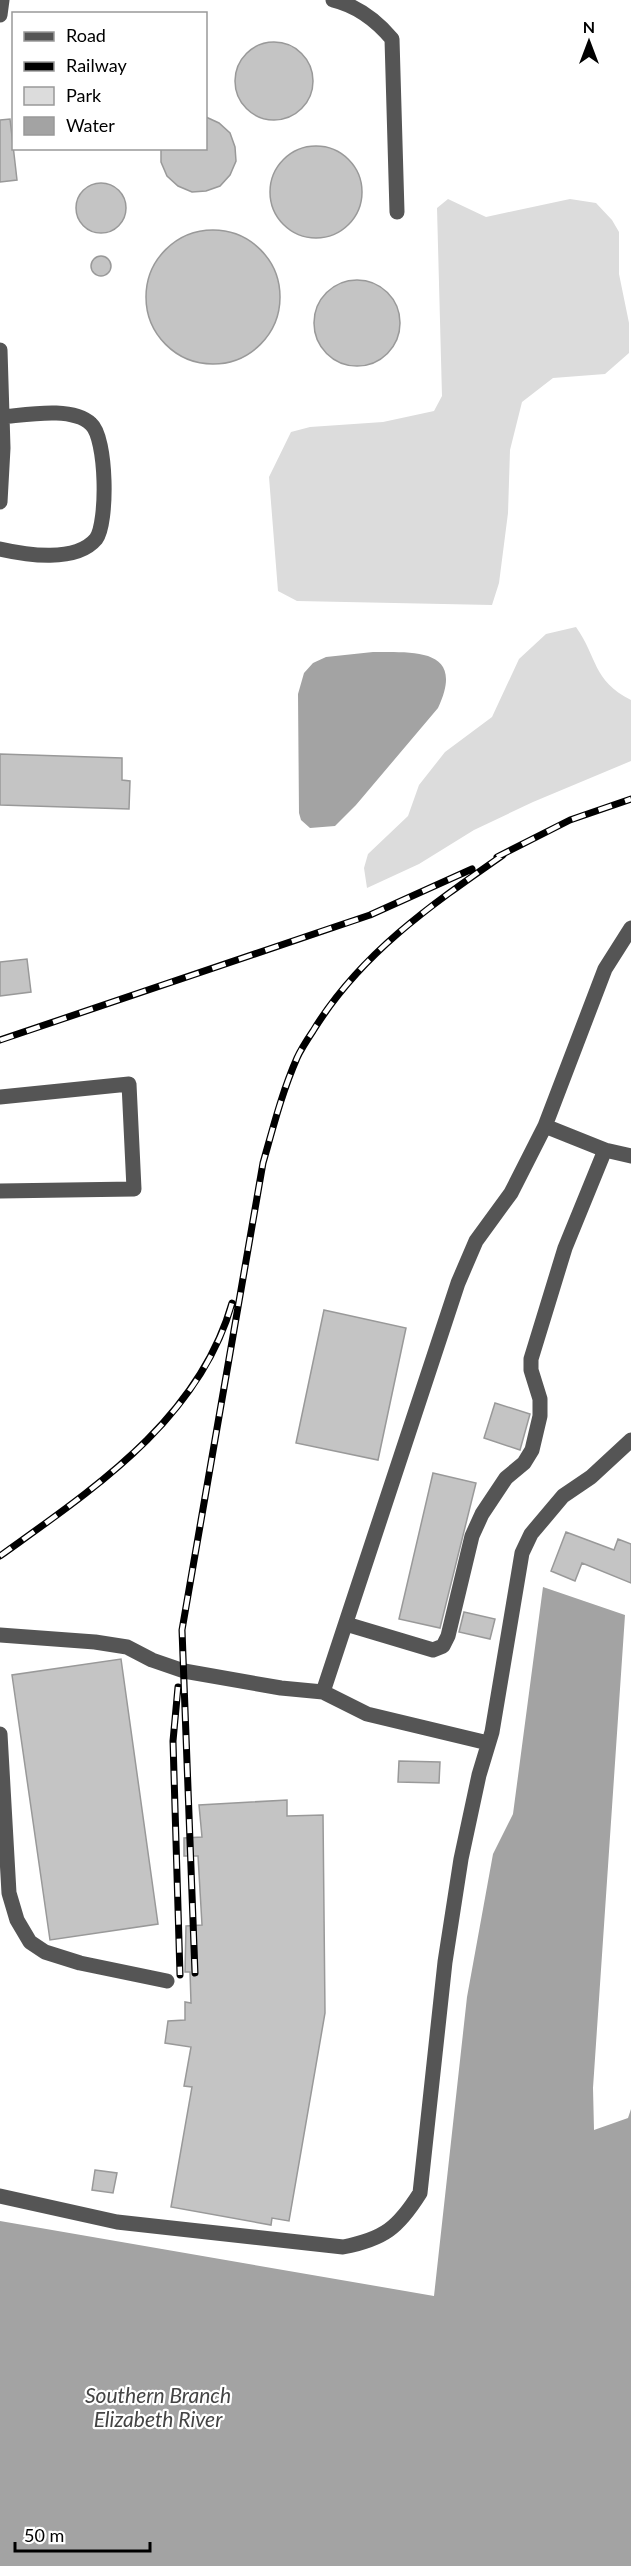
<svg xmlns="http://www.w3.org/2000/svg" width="631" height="2566" viewBox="0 0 631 2566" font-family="Lato,sans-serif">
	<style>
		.green { fill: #dcdcdc }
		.water { fill: #a3a3a3 }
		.building { fill: #c4c4c4; stroke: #999; stroke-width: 1.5 }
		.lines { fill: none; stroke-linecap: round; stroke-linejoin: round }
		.minor { stroke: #555; stroke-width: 15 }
		.rail-casing { stroke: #000; stroke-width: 7 }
		.rail { stroke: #fff; stroke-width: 4.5; stroke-dasharray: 14; stroke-linecap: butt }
		.labels { text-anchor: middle; stroke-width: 4.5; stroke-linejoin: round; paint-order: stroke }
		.water-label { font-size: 21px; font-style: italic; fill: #444; stroke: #fff }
	</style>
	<rect width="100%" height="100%" fill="#fff"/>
	<!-- green -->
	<path class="green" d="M448,199L486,217L570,199L596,203L612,220L619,232V274L629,323V353L605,374L553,378L522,402L510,450L508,513L499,583L492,605L297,601L278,591L269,477L291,432L310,427L383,422L434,411L442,396L437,208Z
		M576,627C598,658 592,680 631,700V761L533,802L474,830L419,864L367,888L364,868L368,854L408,816L419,785L445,752L492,717L519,659L546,634Z"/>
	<!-- water -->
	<path class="water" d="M373,652C415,652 466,648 438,708L356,805L335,826L310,828L301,820L299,813L298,694L304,673L313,663L326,657Z
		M543,1587L625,1615L593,2088L594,2130L628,2118L631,2109V2566H0V2221L434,2296L467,1997L493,1854L513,1814Z"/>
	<!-- building -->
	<path class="building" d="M235 81a39 39 0 1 1 78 0a39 39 0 1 1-78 0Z
		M206,117L219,123L230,133L235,147L236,161L230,175L220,186L206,191L192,192L178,186L167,176L161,162V148H206Z
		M10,119L17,180L0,182V120Z
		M270 192a46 46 0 1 1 92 0a46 46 0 1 1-92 0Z
		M76 208a25 25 0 1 1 50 0a25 25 0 1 1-50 0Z
		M146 297a67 67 0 1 1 134 0a67 67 0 1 1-134 0Z
		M91 266a10 10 0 1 1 20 0a10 10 0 1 1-20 0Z
		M314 323a43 43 0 1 1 86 0a43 43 0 1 1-86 0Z
		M0,754L122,758V780L130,781L129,809L0,805Z
		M27,959L31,992L0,996V962Z
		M324,1310L406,1328L378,1460L296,1443Z
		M495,1403L530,1414L520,1450L484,1438Z
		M433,1473L476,1483L440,1628L399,1619Z
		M566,1532L614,1550L618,1539L631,1544V1583L582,1563L575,1581L551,1571Z
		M464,1612L495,1619L490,1639L459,1632Z
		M121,1659L158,1924L50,1940L12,1675Z
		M399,1761L440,1762L439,1783L398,1782Z
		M287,1800V1816L323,1815L325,2013L289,2221L272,2218L271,2225L171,2207L192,2087L184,2086L191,2047L165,2043L168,2021L185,2020V2002L191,2003L190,1972H185L186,1926L202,1925L198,1856H184V1838L202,1837L199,1805Z
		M95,2170L117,2173L113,2193L92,2190Z"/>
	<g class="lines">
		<!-- minor -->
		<path class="minor" d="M333,0C358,6 376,20 392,39L397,212
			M0,15L2,0
			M0,350L3,448L0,502
			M0,549C26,555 76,563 96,539C108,523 107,438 91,424C72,406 26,415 2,417
			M631,928L605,969L545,1126L605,1150L631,1156
			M0,1097L129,1084L134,1189L0,1191
			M346,1624L433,1650L443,1646L448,1636L472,1536L482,1514L506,1478L524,1463L532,1450L540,1416V1399L531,1370V1359L565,1248L605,1150
			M0,1635L95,1642L127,1647L152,1660L184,1671L281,1688L323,1692
			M0,1734L9,1893L17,1920L30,1942L45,1952L80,1963L167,1981
			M488,1743L367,1714L323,1692L458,1283L476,1241L511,1193L545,1126
			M0,2196L117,2222L343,2247C384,2239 398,2228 420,2193L445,1962L461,1859L479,1775L492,1732L522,1553L531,1534L563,1496L591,1477L631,1440"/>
		<defs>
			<path id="rail" d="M497,857L570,820L631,799
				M0,1040L370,915L472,869
				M0,1556C93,1489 199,1420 232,1303
				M178,1687L173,1741L180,1975
				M195,1973L182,1630L263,1163C273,1128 282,1092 297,1058C301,1049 307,1040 313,1031C360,954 431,905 503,855"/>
		</defs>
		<!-- rail casing -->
		<use href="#rail" class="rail-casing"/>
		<!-- rail -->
		<use href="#rail" class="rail"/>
	</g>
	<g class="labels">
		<!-- water labels -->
		<g class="water-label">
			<text x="158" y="2403">Southern Branch<tspan x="158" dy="24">Elizabeth River</tspan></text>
		</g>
	</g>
	<!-- legend -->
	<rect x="12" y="12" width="195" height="138" fill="#ffffff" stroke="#999999" stroke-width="1.5"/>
	<rect x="24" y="32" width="30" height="9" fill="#555555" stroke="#999999" stroke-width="1.5"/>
	<text x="66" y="42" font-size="18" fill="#000000">Road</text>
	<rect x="24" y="62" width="30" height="9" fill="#000000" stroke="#999999" stroke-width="1.5"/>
	<text x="66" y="72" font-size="18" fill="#000000">Railway</text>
	<rect x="24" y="87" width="30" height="18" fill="#dcdcdc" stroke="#999999" stroke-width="1.5"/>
	<text x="66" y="102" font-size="18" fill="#000000">Park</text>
	<rect x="24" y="117" width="30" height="18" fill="#a3a3a3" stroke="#999999" stroke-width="1.5"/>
	<text x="66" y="132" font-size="18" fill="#000000">Water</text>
	<!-- north arrow -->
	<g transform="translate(589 42)" stroke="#ffffff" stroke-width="4.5" paint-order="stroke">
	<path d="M0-4.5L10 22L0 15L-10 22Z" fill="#000000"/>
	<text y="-9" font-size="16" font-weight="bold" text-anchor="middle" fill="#000000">N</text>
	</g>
	<!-- scale -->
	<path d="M15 2542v9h135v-9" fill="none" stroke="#000000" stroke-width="3"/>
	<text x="24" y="2542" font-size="18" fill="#000000" stroke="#ffffff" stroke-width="4.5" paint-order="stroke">50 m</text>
</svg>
